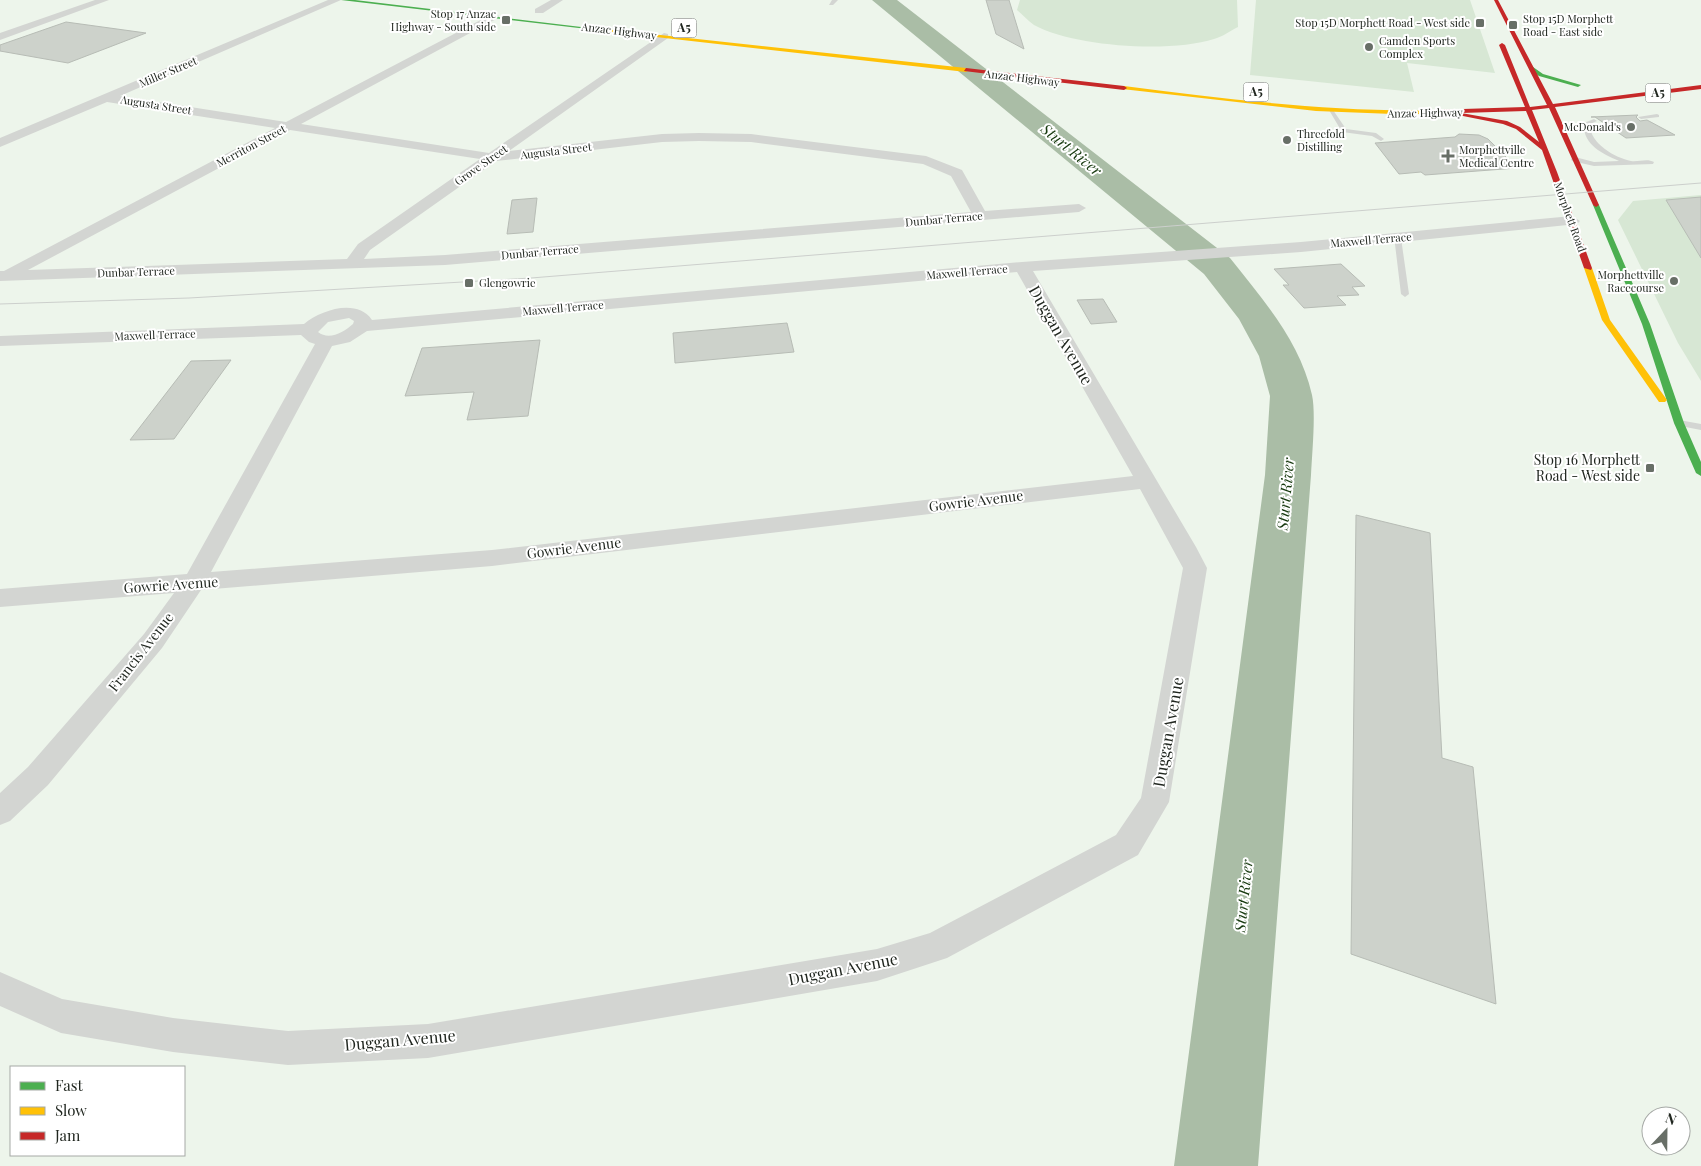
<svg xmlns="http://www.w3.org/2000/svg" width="1701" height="1166" viewBox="0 0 1701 1166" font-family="'Playfair Display',serif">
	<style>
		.green { fill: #d7e7d4 }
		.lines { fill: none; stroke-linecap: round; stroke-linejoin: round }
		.river { fill: #aabda6; fill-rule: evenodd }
		.building { fill: #cdd2cb; stroke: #b7bcb5 }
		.lane { fill: #d3d5d2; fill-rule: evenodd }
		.street { fill: #d3d5d2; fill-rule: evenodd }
		.fast { fill: #4caf50; fill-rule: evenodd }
		.slow { fill: #ffc107; fill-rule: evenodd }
		.jam { fill: #c62828; fill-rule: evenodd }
		.tram { stroke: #cccfcc; stroke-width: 1 }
		.poi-dot { fill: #686f67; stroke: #fff; stroke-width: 2 }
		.labels { text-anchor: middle; stroke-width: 4; stroke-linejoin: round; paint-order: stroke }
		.far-poi-label { font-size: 11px; fill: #212720; stroke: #fff; text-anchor: start }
		.far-street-label { font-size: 11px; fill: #212720; stroke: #fff }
		.shield { fill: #fff; stroke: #646863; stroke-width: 1 }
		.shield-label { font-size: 12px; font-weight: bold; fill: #212720 }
		.poi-label { font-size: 14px; fill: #212720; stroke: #fff; text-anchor: end }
		.street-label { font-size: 14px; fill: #212720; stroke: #fff }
		.water-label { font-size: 15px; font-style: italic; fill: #15380d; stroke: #fff }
		.near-street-label { font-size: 16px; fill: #212720; stroke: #fff }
	</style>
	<rect width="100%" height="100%" fill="#edf5eb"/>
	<!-- green -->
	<path class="green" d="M1020,0H1237L1238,27C1230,31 1222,37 1214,39C1171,53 1074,47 1034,25C1028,21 1022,14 1017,10Z
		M1256,0H1470L1495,73L1407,63L1414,92L1250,75Z
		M1701,195V381L1678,343L1618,220L1633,201Z"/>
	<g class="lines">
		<!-- river -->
		<path class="river" d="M872,0H897L1230,258C1263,300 1300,341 1312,395C1316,413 1312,454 1311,475L1258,1166H1174L1265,475L1270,396L1259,356L1239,319L1204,274Z"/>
	</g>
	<!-- building -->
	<path class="building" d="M986,0H1009L1024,49L996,34Z
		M66,22L146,33L68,63L0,51V45Z
		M1638,115L1636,117L1640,121L1647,120L1675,135L1626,138L1595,117H1591Z
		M1459,134L1479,135L1488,139L1517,168L1425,175L1421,172L1399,174L1375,143L1455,137Z
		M1701,197V258L1666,200Z
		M537,198L533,232L507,234L512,200Z
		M1341,264L1365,286L1352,287L1359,295L1337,296L1346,305L1304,308L1283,285H1289L1274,269Z
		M1103,299L1117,322L1091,324L1077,300Z
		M787,323L794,352L675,363L673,333Z
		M540,340L528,416L467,420L474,392L405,396L422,348Z
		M231,360L174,439L130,440L191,361Z
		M1356,515L1430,533L1442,758L1473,767L1496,1004L1351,954Z"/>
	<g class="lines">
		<!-- lane -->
		<path class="lane" d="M832,0H838L833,5H829Z
			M1329,110H1333L1346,129L1376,133L1384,139L1381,141L1372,136L1342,132Z
			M1657,114L1659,115V117L1641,119L1638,117Z
			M1594,119L1597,121L1590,124C1589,143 1615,158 1631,161C1639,162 1647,158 1654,162L1653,164L1594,166L1572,161L1571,159L1575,157L1594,162L1619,161C1602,154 1582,144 1584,123Z
			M1394,236L1401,238L1409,294L1405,297L1401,294Z
			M1679,420L1701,424V430L1675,425L1674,423Z"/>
		<!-- street -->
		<path class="street" d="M95,0H109L0,40V33Z
			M328,0H341L120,96L286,122L494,13L499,16L498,18L301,124L489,153L664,33L668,34V38L509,151L662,134L699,133L751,134L926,156L962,170L985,211L1079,204L1086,208L1079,212L445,265L0,281V271H4L275,128L107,102L0,147V138ZM290,130L480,159L358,244L347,259L28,270ZM699,141L751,142L923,164L951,176L971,212L445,255L364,259L370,250L496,161L662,142Z
			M551,0H563L543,13H535V9Z
			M1572,216L1580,221L1577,224L1301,252L1033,271L1196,547L1207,568L1169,802L1138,855L947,958L877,981L428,1058L288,1065L173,1052L61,1033L0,1006V972L62,999L173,1018L288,1031L428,1024L877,949L930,933L1116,835L1141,798L1183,568L1140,489L492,566L201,590L162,648L48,785L10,821L0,825V793L28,767L144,634L174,593L0,607V589L187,574L315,344L309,342L301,335L0,346V336L304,324C321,310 357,298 372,320L1022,262L1301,242ZM1017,272L1133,476L492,550L211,572L332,346L350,342L367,331ZM349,318L354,321L353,324C344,332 329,341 318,332L328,322Z"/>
		<!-- fast -->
		<path class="fast" d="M341,0H355L598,29L596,30Z
			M1529,67H1533L1543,74L1581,85L1578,87L1539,76L1529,69Z
			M1596,203L1599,205L1650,324L1684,423L1701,462V476L1696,473L1674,423L1642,324L1593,205Z"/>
		<!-- slow -->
		<path class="slow" d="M596,28L966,68L969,70L966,72L594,30Z
			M1124,86C1227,99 1328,112 1432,110L1435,112L1432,114H1393L1316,111L1122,89Z
			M1585,266L1592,268L1610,320L1667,400L1665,402H1659L1602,320L1584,268Z"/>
		<!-- jam -->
		<path class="jam" d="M1494,0H1498L1553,104L1701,85V89L1555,107L1599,205L1596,207L1593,205L1549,108L1532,110L1557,172L1592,268L1591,270L1584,268L1542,150L1516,129L1503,124L1448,113L1432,114L1429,112L1432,110L1525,107L1499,45L1502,43L1505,45L1530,107L1547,105ZM1526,111L1539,142L1520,127L1507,121L1461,113Z
			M966,68L1124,86L1127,88L1124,90L964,71Z"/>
		<!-- tram -->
		<path class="tram" d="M0,304L189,298L531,278L1701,183"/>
	</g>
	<!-- markers -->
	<g class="poi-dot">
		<rect x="501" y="15" width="10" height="10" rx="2.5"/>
		<rect x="1475" y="18" width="10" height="10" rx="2.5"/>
		<rect x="1508" y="20" width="10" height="10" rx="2.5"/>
		<circle cx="1369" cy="47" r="5"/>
		<circle cx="1631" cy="127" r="5"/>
		<circle cx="1287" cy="140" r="5"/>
		<path d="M1445.5 148.5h5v5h5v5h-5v5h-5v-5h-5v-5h5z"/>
		<circle cx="1674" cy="281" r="5"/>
		<rect x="464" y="278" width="10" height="10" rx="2.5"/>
		<rect x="1645" y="463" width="10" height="10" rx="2.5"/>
	</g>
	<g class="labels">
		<!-- far-poi labels -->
		<g class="far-poi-label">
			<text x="496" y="18" text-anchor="end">Stop 17 Anzac<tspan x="496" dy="13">Highway - South side</tspan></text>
			<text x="1523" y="23">Stop 15D Morphett<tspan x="1523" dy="13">Road - East side</tspan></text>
			<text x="1470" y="27" text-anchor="end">Stop 15D Morphett Road - West side</text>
			<text x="1379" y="45">Camden Sports<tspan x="1379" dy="13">Complex</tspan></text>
			<text x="1621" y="131" text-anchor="end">McDonald's</text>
			<text x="1297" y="138">Threefold<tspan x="1297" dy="13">Distilling</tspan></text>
			<text x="1459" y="154">Morphettville<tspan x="1459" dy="13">Medical Centre</tspan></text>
			<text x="1664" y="279" text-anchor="end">Morphettville<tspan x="1664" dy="13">Racecourse</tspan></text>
			<text x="479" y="287">Glengowrie</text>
		</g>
		<!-- far-street labels -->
		<g class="far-street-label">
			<text transform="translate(619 31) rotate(7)" y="4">Anzac Highway</text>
			<text transform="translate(168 72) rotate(-23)" y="4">Miller Street</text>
			<text transform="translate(1022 78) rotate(7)" y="4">Anzac Highway</text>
			<text transform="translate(156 105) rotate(9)" y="4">Augusta Street</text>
			<text transform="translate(1425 113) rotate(-1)" y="4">Anzac Highway</text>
			<text transform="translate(251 146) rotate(-28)" y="4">Merriton Street</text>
			<text transform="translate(556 151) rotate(-7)" y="4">Augusta Street</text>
			<text transform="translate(481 165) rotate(-35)" y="4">Grove Street</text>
			<text transform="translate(1570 217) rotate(70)" y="4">Morphett Road</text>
			<text transform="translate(944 219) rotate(-5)" y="4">Dunbar Terrace</text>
			<text transform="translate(1371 240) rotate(-5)" y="4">Maxwell Terrace</text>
			<text transform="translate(540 252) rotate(-5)" y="4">Dunbar Terrace</text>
			<text transform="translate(136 272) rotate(-2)" y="4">Dunbar Terrace</text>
			<text transform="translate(967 272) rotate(-5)" y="4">Maxwell Terrace</text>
			<text transform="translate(563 308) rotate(-5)" y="4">Maxwell Terrace</text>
			<text transform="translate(155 335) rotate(-2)" y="4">Maxwell Terrace</text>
		</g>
		<!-- shield labels -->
		<g class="shield">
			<rect x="671.5" y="18.5" width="25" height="19" rx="4"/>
			<rect x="1243.5" y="82.5" width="25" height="19" rx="4"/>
			<rect x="1645.5" y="83.5" width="25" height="19" rx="4"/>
		</g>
		<g class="shield-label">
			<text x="684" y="32">A5</text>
			<text x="1256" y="96">A5</text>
			<text x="1658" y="97">A5</text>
		</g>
		<!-- poi labels -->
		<g class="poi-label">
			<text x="1640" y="465">Stop 16 Morphett<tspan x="1640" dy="16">Road - West side</tspan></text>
		</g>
		<!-- street labels -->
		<g class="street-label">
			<text transform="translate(976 501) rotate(-7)" y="5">Gowrie Avenue</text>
			<text transform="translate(574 548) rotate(-7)" y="5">Gowrie Avenue</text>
			<text transform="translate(171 585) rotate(-4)" y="5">Gowrie Avenue</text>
			<text transform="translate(141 652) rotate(-52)" y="5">Francis Avenue</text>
		</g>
		<!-- water labels -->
		<g class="water-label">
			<text transform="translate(1071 150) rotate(39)" y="5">Sturt River</text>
			<text transform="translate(1286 494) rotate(-85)" y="5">Sturt River</text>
			<text transform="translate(1244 896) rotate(-84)" y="5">Sturt River</text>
		</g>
		<!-- near-street labels -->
		<g class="near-street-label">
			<text transform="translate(1061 335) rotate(60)" y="6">Duggan Avenue</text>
			<text transform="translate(1168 732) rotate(-80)" y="6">Duggan Avenue</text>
			<text transform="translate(843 969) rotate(-11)" y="6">Duggan Avenue</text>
			<text transform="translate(400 1040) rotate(-5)" y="6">Duggan Avenue</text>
		</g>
	</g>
	<!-- legend -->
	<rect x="10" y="1066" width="175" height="90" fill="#ffffff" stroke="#a6a9a6"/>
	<rect x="20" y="1082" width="25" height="8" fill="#4caf50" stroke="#a6a9a6"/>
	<text x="55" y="1091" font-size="15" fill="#212720">Fast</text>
	<rect x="20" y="1107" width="25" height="8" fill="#ffc107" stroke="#a6a9a6"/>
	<text x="55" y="1116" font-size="15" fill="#212720">Slow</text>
	<rect x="20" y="1132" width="25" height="8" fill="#c62828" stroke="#a6a9a6"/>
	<text x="55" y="1141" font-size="15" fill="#212720">Jam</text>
	<!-- north arrow -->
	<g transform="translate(1666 1131) rotate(22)"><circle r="24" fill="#ffffff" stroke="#a6a9a6"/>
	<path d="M0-4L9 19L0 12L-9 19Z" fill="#686f67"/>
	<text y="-8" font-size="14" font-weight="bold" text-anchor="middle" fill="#212720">N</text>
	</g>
</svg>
